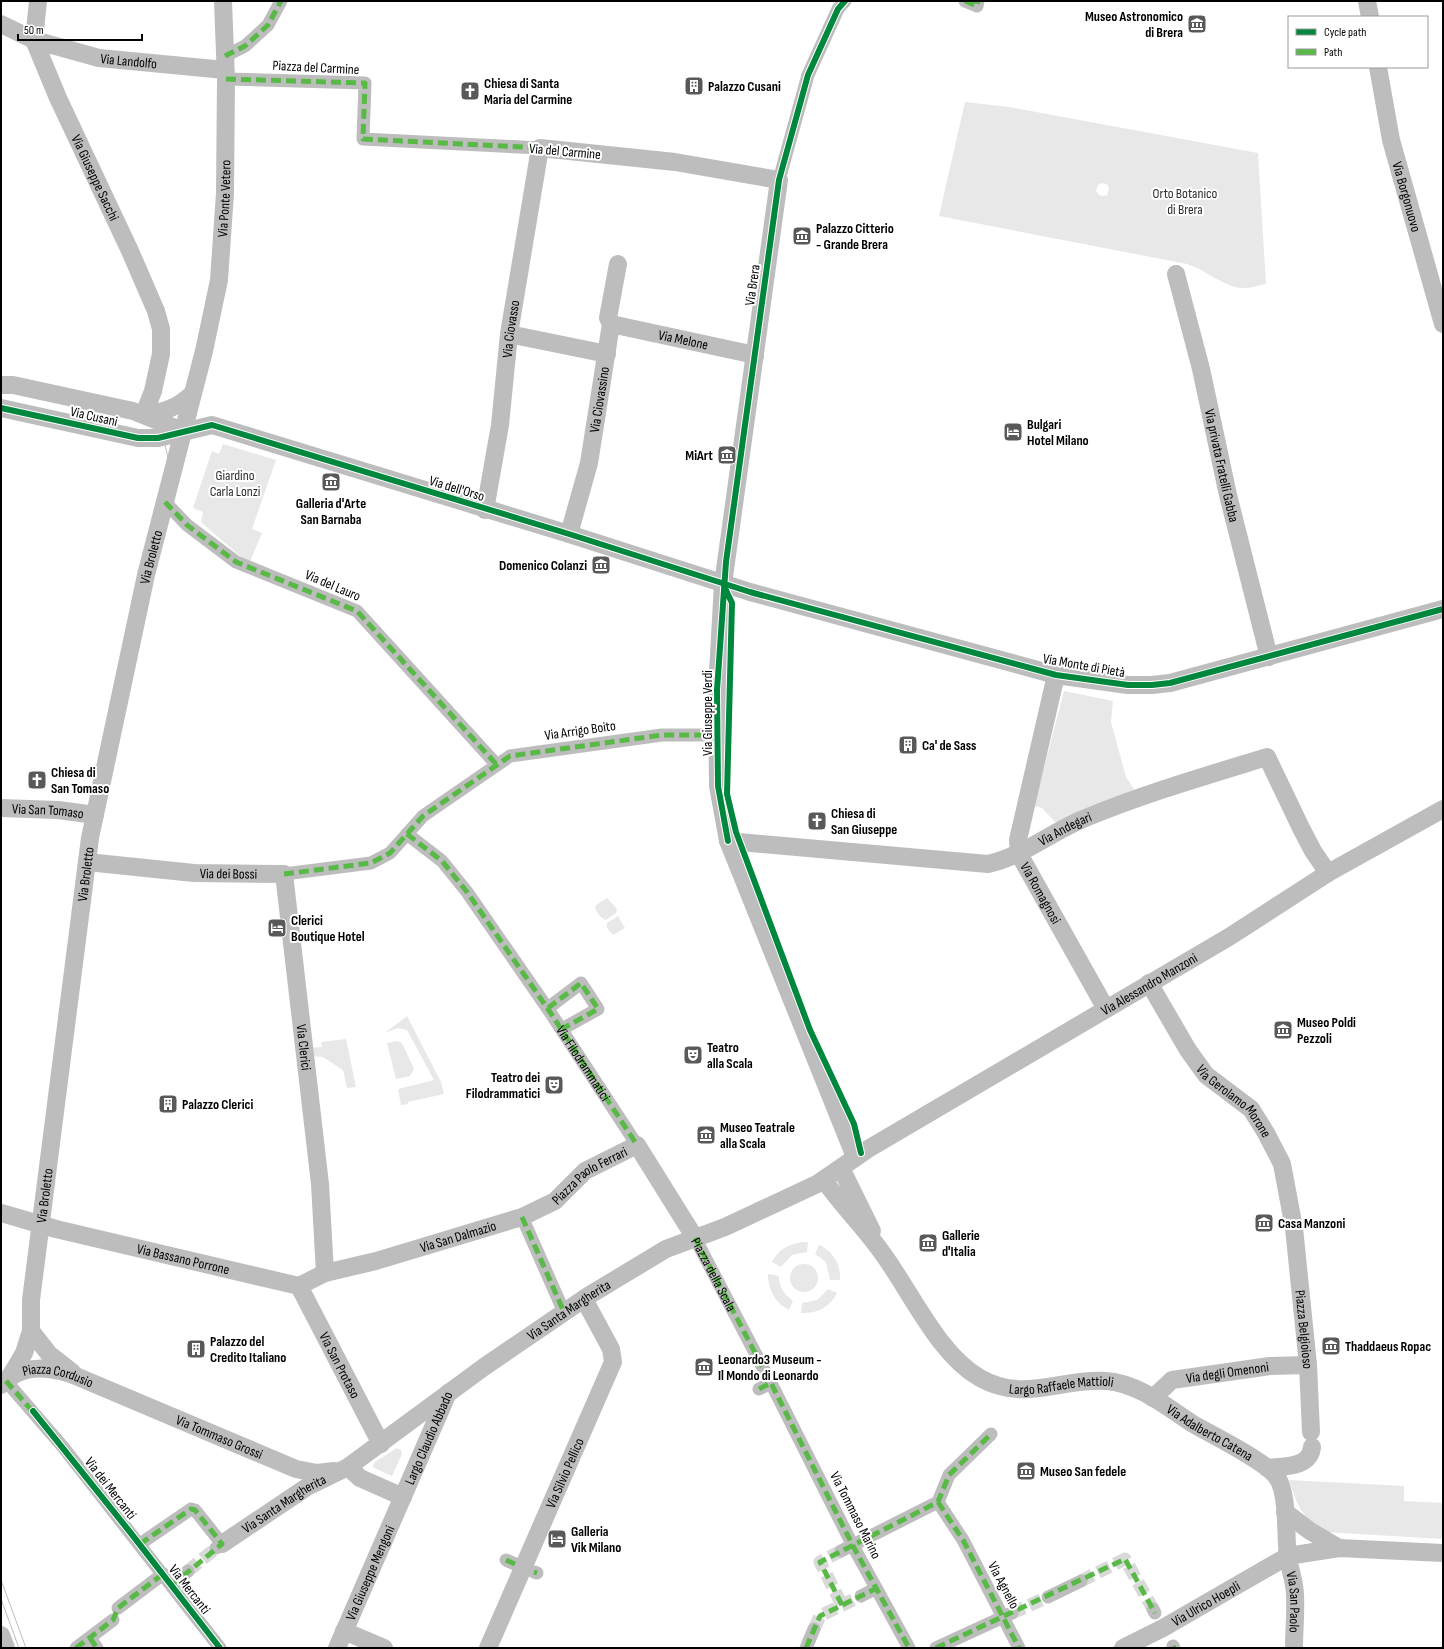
<svg xmlns="http://www.w3.org/2000/svg" width="1444" height="1649" viewBox="0 0 1444 1649" font-family="'Sofia Sans Condensed',sans-serif">
	<style>
		.green { fill: #e8e8e8; fill-rule: evenodd }
		.lines { fill: none; stroke-linecap: round; stroke-linejoin: round }
		.pedestrian-tunnel { stroke: #d9d9d9; stroke-width: 13; stroke-dasharray: 13 6; stroke-linecap: butt }
		.pedestrian { stroke: #bdbdbd; stroke-width: 13 }
		.minor { stroke: #bdbdbd; stroke-width: 18 }
		.tram { stroke: #bdbdbd; stroke-width: 1 }
		.quiet { stroke: #58b947; stroke-width: 5; stroke-dasharray: 10 5; stroke-linecap: butt }
		.cycleway-casing { stroke: #fff; stroke-width: 8 }
		.cycleway { stroke: #00873e; stroke-width: 6 }
		.labels { text-anchor: middle; stroke-width: 4; stroke-linejoin: round; paint-order: stroke }
		.poi-label { font-size: 14px; font-weight: bold; fill: #000; stroke: #fff; text-anchor: start }
		.street-label { font-size: 14px; fill: #000; stroke: #fff }
		.park-label { font-size: 14px; fill: #2d2d2d; stroke: #fff }
	</style>
	<rect width="100%" height="100%" fill="#fff"/>
	<!-- green -->
	<path class="green" d="M965,102L1009,107L1258,153L1266,284C1259,285 1249,289 1241,288C1222,286 1206,270 1187,264L939,216ZM1102,183L1108,185L1109,189L1107,195L1103,196L1099,195L1096,191L1098,185Z
		M223,444L276,460L252,529L262,533L249,564L201,522L203,512L193,508L212,451L219,454Z
		M1064,691L1113,701L1111,722L1126,777L1135,791L1056,823L1042,808L1034,806Z
		M607,898L617,909L616,913L606,920C600,918 596,912 595,906Z
		M618,916L625,928L615,934H612L607,928V923Z
		M407,1016L441,1082L444,1094L408,1102V1104L401,1105L398,1089L434,1080L407,1030L398,1028L385,1033Z
		M346,1039L356,1087L347,1088L343,1070L323,1057L309,1056L308,1048L322,1047L321,1042Z
		M397,1041L402,1043L414,1069L410,1076L396,1079L387,1043Z
		M808,1242L807,1252L792,1255L781,1267L772,1262C779,1248 792,1242 808,1242Z
		M819,1245C833,1251 841,1265 840,1280H830L826,1262L815,1254Z
		M790 1278a14 14 0 1 1 28 0a14 14 0 1 1-28 0Z
		M768,1274L779,1276C779,1287 784,1294 793,1301L789,1310C775,1303 768,1290 768,1274Z
		M828,1289L837,1293C830,1307 817,1314 801,1313L802,1303L817,1300Z
		M397,1448L401,1450L402,1454L392,1476L374,1468L373,1465L375,1462Z
		M1289,1480L1404,1486V1501L1443,1503V1539L1325,1532C1300,1515 1298,1507 1289,1480Z"/>
	<g class="lines">
		<!-- pedestrian-tunnel -->
		<path class="pedestrian-tunnel" d="M841,1551L820,1562L842,1605
			M188,1571L216,1548
			M1081,1581L1125,1559L1153,1609
			M1012,1613L1048,1597
			M814,1629L820,1616L861,1596"/>
		<!-- pedestrian -->
		<g class="pedestrian">
			<path d="M965,1L977,6L978,1"/>
			<path d="M225,56L245,46L268,25L281,1"/>
			<path d="M226,79L365,83L363,139L540,148"/>
			<path d="M779,180L808,75L838,9L845,1"/>
			<path d="M165,502L187,525L236,562L357,611L497,765"/>
			<path d="M407,834L442,861L467,892L550,1012L637,1145"/>
			<path d="M284,874L371,863L390,853L423,816L510,756L662,735H719"/>
			<path d="M548,1008L581,983L598,1009L562,1029"/>
			<path d="M522,1217L564,1312"/>
			<path id="s1" d="M695,1238L774,1389L853,1546L909,1648"/>
			<path d="M6,1381L63,1447L220,1648"/>
			<path d="M759,1389L771,1383"/>
			<path d="M938,1502L963,1540L1019,1648"/>
			<path d="M140,1544L191,1509L195,1510L222,1544L216,1548"/>
			<path d="M841,1551L938,1502L949,1475L991,1434"/>
			<path d="M506,1560L515,1564"/>
			<path d="M534,1572L537,1573"/>
			<path d="M172,1585L188,1571"/>
			<path d="M861,1596L875,1589"/>
			<path d="M1048,1597L1081,1581"/>
			<path d="M118,1608L163,1574"/>
			<path d="M1153,1609L1155,1613"/>
			<path d="M90,1638L97,1648"/>
			<path d="M1173,1646L1174,1648"/>
			<path d="M76,1648L113,1620"/>
			<path d="M806,1648L814,1629"/>
			<path d="M936,1648L1012,1613"/>
		</g>
		<!-- minor -->
		<g class="minor">
			<path id="s2" d="M38,1L34,40L58,98L130,251L156,311L161,329V354L153,391L144,414"/>
			<path d="M1367,1L1370,17"/>
			<path id="s3" d="M1,24L34,40L99,58L225,70"/>
			<path id="s4" d="M1378,67L1391,140L1443,324"/>
			<path id="s5" d="M1176,274L1201,369L1228,495L1269,657"/>
			<path id="s6" d="M611,324L755,355"/>
			<path d="M509,334L607,354"/>
			<path d="M1,385H13L133,411L183,431"/>
			<path d="M1,408L138,438H158L212,425L569,534L750,592L1056,675L1128,685H1152L1170,683L1443,609"/>
			<path d="M144,414C164,413 179,407 193,393"/>
			<path id="s7" d="M485,510L500,425L509,334L540,148L675,162L779,180L723,584L717,690L718,786L728,841L855,1157"/>
			<path id="s8" d="M569,534L589,463L611,324L608,318L618,264"/>
			<path id="s9" d="M1056,675L1018,840L1019,854L1106,1009"/>
			<path id="s10" d="M1,808L58,810L95,815"/>
			<path id="s11" d="M728,841L988,864C1023,856 1050,833 1083,819C1143,794 1205,776 1267,757L1301,828L1313,851L1328,873"/>
			<path id="s12" d="M87,862L194,873L284,874L320,1184L325,1273"/>
			<path id="s13" d="M1149,983L1188,1050L1206,1075L1251,1109L1266,1133L1282,1164L1294,1228L1308,1365L1311,1432"/>
			<path d="M841,1168L872,1231"/>
			<path id="s14" d="M824,1180C842,1206 865,1228 883,1254C911,1292 938,1354 980,1378C1024,1403 1061,1378 1106,1381C1138,1383 1167,1407 1193,1424C1214,1436 1263,1460 1276,1476C1289,1492 1285,1537 1288,1558C1290,1570 1295,1583 1295,1595C1296,1612 1294,1630 1294,1648"/>
			<path id="s15" d="M1,1213L56,1229L299,1286L325,1273L376,1261L522,1217L555,1201L585,1171L637,1145L695,1238"/>
			<path id="s16" d="M299,1286L381,1444"/>
			<path d="M31,1331L49,1354L72,1372"/>
			<path id="s17" d="M8,1379C27,1364 50,1368 71,1374L296,1469L317,1473L334,1471"/>
			<path id="s18" d="M1,1385L11,1375L24,1353L31,1331V1300L90,838L146,575L204,351L219,280L225,193L226,79L223,1"/>
			<path id="s19" d="M1153,1398L1172,1380L1270,1366L1308,1365"/>
			<path d="M348,1467L360,1478L403,1497"/>
			<path d="M1267,1468C1284,1466 1310,1468 1312,1447"/>
			<path d="M1285,1512L1310,1531L1339,1548"/>
			<path id="s20" d="M222,1544L307,1487L348,1467L484,1367L588,1296L666,1249L725,1227L817,1184L868,1149L1229,937L1328,873L1443,809"/>
			<path d="M344,1631L384,1648"/>
			<path d="M1,1635L6,1648"/>
			<path id="s21" d="M337,1648L448,1393"/>
			<path id="s22" d="M488,1648L613,1362L611,1349L584,1299"/>
			<path id="s23" d="M1123,1648L1163,1628L1288,1556L1339,1548L1443,1553"/>
		</g>
		<!-- tram -->
		<path class="tram" d="M1,379L17,381L146,411L166,427L173,438L175,448
			M1,388C31,390 62,399 91,406C109,410 132,411 147,422C162,432 169,450 168,467
			M95,811L96,793L143,572L196,371L212,300L218,250L222,169L223,105L219,1
			M27,1303C26,1335 42,1358 67,1375L291,1471L304,1475L324,1476L355,1467L435,1406L498,1361L598,1293L653,1259L683,1244L726,1232L817,1188L857,1160L1020,1065L1151,986L1307,888L1443,813
			M35,1304C35,1349 60,1360 95,1379L294,1464L321,1469L338,1466L350,1461L414,1412L475,1368L586,1292L654,1250L679,1238L725,1224L812,1183L860,1149L1049,1040L1314,875L1443,805
			M34,1310L93,844L149,579L209,348L219,301L225,240L229,167L230,111L226,1
			M1,1379C11,1370 18,1360 21,1346L68,989
			M1,1389C21,1371 28,1361 31,1334
			M1,1580L26,1648
			M1,1599L19,1648"/>
		<!-- quiet -->
		<g class="quiet">
			<path d="M965,1L977,6L978,1"/>
			<path d="M225,56L245,46L268,25L281,1"/>
			<path d="M226,79L365,83L363,139L540,148"/>
			<path d="M165,502L187,525L236,562L357,611L497,765"/>
			<path id="s24" d="M407,834L442,861L467,892L550,1012L637,1145"/>
			<path d="M284,874L371,863L390,853L423,816L510,756L662,735H719"/>
			<path d="M548,1008L581,983L598,1009L562,1029"/>
			<path d="M522,1217L564,1312"/>
			<path d="M695,1238L774,1389L853,1546L909,1648"/>
			<path d="M6,1381L35,1414"/>
			<path d="M759,1389L771,1383"/>
			<path d="M938,1502L963,1540L1019,1648"/>
			<path d="M140,1544L191,1509L195,1510L222,1544L172,1585"/>
			<path d="M506,1560L515,1564"/>
			<path d="M534,1572L537,1573"/>
			<path d="M842,1605L820,1562L938,1502L949,1475L991,1434"/>
			<path d="M90,1638L97,1648"/>
			<path d="M1173,1646L1174,1648"/>
			<path d="M76,1648L113,1620L118,1608L163,1574"/>
			<path d="M806,1648L820,1616L875,1589"/>
			<path d="M936,1648L1125,1559L1155,1613"/>
		</g>
		<defs>
			<path id="cycleway" d="M1,408L138,438H158L212,425L569,534L750,592L1056,675L1128,685H1152L1170,683L1443,609
				M724,586L732,603L727,794L736,832L810,1030L854,1124L861,1153
				M728,841L718,786L717,690L726,562L779,180L808,75L838,9L845,1
				M33,1411L130,1532L220,1648"/>
		</defs>
		<!-- cycleway casing -->
		<use href="#cycleway" class="cycleway-casing"/>
		<!-- cycleway -->
		<use href="#cycleway" class="cycleway"/>
	</g>
	<!-- icons -->
	<defs>
		<symbol id="museum-square" viewBox="-11 -11 22 22"><rect x="-9" y="-9" width="18" height="18" rx="4" fill="#595959" stroke="#fff"/><path d="M0-6L6-3V-2H-6V-3ZM-5-1h2V3h-2ZM-1-1h2V3h-2ZM3-1h2V3H3ZM-6 4H6V6H-6Z" fill="#fff"/></symbol>
		<symbol id="building-square" viewBox="-11 -11 22 22"><rect x="-9" y="-9" width="18" height="18" rx="4" fill="#595959" stroke="#fff"/><path d="M-4-6H4V6H1V3H-1V6H-4ZM-2.5-4.3h1.7v1.8h-1.7ZM.8-4.3h1.7v1.8H.8ZM-2.5-1h1.7V.8h-1.7ZM.8-1h1.7V.8H.8Z" fill="#fff"/></symbol>
		<symbol id="church-square" viewBox="-11 -11 22 22"><rect x="-9" y="-9" width="18" height="18" rx="4" fill="#595959" stroke="#fff"/><path d="M-1.2-6h2.4v3.5h3.3v2.4h-3.3V6h-2.4V-.1h-3.3v-2.4h3.3Z" fill="#fff"/></symbol>
		<symbol id="hotel-square" viewBox="-11 -11 22 22"><rect x="-9" y="-9" width="18" height="18" rx="4" fill="#595959" stroke="#fff"/><path d="M-6-4.5h1.5V1H6V5H4.5V3h-9V5H-6ZM-4 0a1.8 1.8 0 1 1 3.6 0ZM.5 0V-2.5h3Q6-2.5 6 0Z" fill="#fff"/></symbol>
		<symbol id="theatre-square" viewBox="-11 -11 22 22"><rect x="-9" y="-9" width="18" height="18" rx="4" fill="#595959" stroke="#fff"/><path d="M-5-5.5Q0-4 5-5.5V0Q5 5 0 6Q-5 5-5 0ZM-3.3-2.5H-1v1.5H-3.3ZM1-2.5H3.3v1.5H1ZM-2.8 1Q0 5.5 2.8 1Z" fill="#fff"/></symbol>
	</defs>
	<g fill-rule="evenodd">
		<use href="#museum-square" x="1186" y="13" width="22" height="22"/>
		<use href="#building-square" x="683" y="75" width="22" height="22"/>
		<use href="#church-square" x="459" y="80" width="22" height="22"/>
		<use href="#museum-square" x="791" y="225" width="22" height="22"/>
		<use href="#hotel-square" x="1002" y="421" width="22" height="22"/>
		<use href="#museum-square" x="716" y="444" width="22" height="22"/>
		<use href="#museum-square" x="320" y="471" width="22" height="22"/>
		<use href="#museum-square" x="590" y="554" width="22" height="22"/>
		<use href="#building-square" x="897" y="734" width="22" height="22"/>
		<use href="#church-square" x="26" y="769" width="22" height="22"/>
		<use href="#church-square" x="806" y="810" width="22" height="22"/>
		<use href="#hotel-square" x="266" y="917" width="22" height="22"/>
		<use href="#museum-square" x="1272" y="1019" width="22" height="22"/>
		<use href="#theatre-square" x="682" y="1044" width="22" height="22"/>
		<use href="#theatre-square" x="543" y="1074" width="22" height="22"/>
		<use href="#building-square" x="157" y="1093" width="22" height="22"/>
		<use href="#museum-square" x="695" y="1124" width="22" height="22"/>
		<use href="#museum-square" x="1253" y="1212" width="22" height="22"/>
		<use href="#museum-square" x="917" y="1232" width="22" height="22"/>
		<use href="#museum-square" x="1320" y="1335" width="22" height="22"/>
		<use href="#building-square" x="185" y="1338" width="22" height="22"/>
		<use href="#museum-square" x="693" y="1356" width="22" height="22"/>
		<use href="#museum-square" x="1015" y="1460" width="22" height="22"/>
		<use href="#hotel-square" x="546" y="1528" width="22" height="22"/>
	</g>
	<g class="labels">
		<!-- poi labels -->
		<g class="poi-label">
			<text x="1183" y="21" text-anchor="end">Museo Astronomico<tspan x="1183" dy="16">di Brera</tspan></text>
			<text x="484" y="88">Chiesa di Santa<tspan x="484" dy="16">Maria del Carmine</tspan></text>
			<text x="708" y="91">Palazzo Cusani</text>
			<text x="816" y="233">Palazzo Citterio<tspan x="816" dy="16">- Grande Brera</tspan></text>
			<text x="1027" y="429">Bulgari<tspan x="1027" dy="16">Hotel Milano</tspan></text>
			<text x="713" y="460" text-anchor="end">MiArt</text>
			<text x="331" y="508" text-anchor="middle">Galleria d'Arte<tspan x="331" dy="16">San Barnaba</tspan></text>
			<text x="587" y="570" text-anchor="end">Domenico Colanzi</text>
			<text x="922" y="750">Ca' de Sass</text>
			<text x="51" y="777">Chiesa di<tspan x="51" dy="16">San Tomaso</tspan></text>
			<text x="831" y="818">Chiesa di<tspan x="831" dy="16">San Giuseppe</tspan></text>
			<text x="291" y="925">Clerici<tspan x="291" dy="16">Boutique Hotel</tspan></text>
			<text x="1297" y="1027">Museo Poldi<tspan x="1297" dy="16">Pezzoli</tspan></text>
			<text x="707" y="1052">Teatro<tspan x="707" dy="16">alla Scala</tspan></text>
			<text x="540" y="1082" text-anchor="end">Teatro dei<tspan x="540" dy="16">Filodrammatici</tspan></text>
			<text x="182" y="1109">Palazzo Clerici</text>
			<text x="720" y="1132">Museo Teatrale<tspan x="720" dy="16">alla Scala</tspan></text>
			<text x="1278" y="1228">Casa Manzoni</text>
			<text x="942" y="1240">Gallerie<tspan x="942" dy="16">d'Italia</tspan></text>
			<text x="210" y="1346">Palazzo del<tspan x="210" dy="16">Credito Italiano</tspan></text>
			<text x="1345" y="1351">Thaddaeus Ropac</text>
			<text x="718" y="1364">Leonardo3 Museum -<tspan x="718" dy="16">Il Mondo di Leonardo</tspan></text>
			<text x="1040" y="1476">Museo San fedele</text>
			<text x="571" y="1536">Galleria<tspan x="571" dy="16">Vik Milano</tspan></text>
		</g>
		<!-- street labels -->
		<g class="street-label">
			<text dy="5" stroke="none"><textPath href="#s3" startOffset="134">Via Landolfo</textPath></text>
			<text transform="translate(316 67) rotate(3)" y="5">Piazza del Carmine</text>
			<text transform="translate(565 151) rotate(5)" y="5">Via del Carmine</text>
			<text dy="5" stroke="none"><textPath href="#s2" startOffset="190">Via Giuseppe Sacchi</textPath></text>
			<text dy="5" stroke="none"><textPath href="#s4" startOffset="133">Via Borgonuovo</textPath></text>
			<text dy="5" stroke="none"><textPath href="#s18" startOffset="1214">Via Ponte Vetero</textPath></text>
			<text transform="translate(752 285) rotate(-82)" y="5">Via Brera</text>
			<text dy="5" stroke="none"><textPath href="#s7" startOffset="183">Via Ciovasso</textPath></text>
			<text dy="5" stroke="none"><textPath href="#s6" startOffset="74">Via Melone</textPath></text>
			<text dy="5" stroke="none"><textPath href="#s8" startOffset="138">Via Ciovassino</textPath></text>
			<text transform="translate(94 416) rotate(13)" y="5">Via Cusani</text>
			<text dy="5" stroke="none"><textPath href="#s5" startOffset="197">Via privata Fratelli Gabba</textPath></text>
			<text transform="translate(457 488) rotate(17)" y="5">Via dell'Orso</text>
			<text dy="5" stroke="none"><textPath href="#s18" startOffset="847">Via Broletto</textPath></text>
			<text transform="translate(333 585) rotate(23)" y="5">Via del Lauro</text>
			<text transform="translate(1084 665) rotate(10)" y="5">Via Monte di Pietà</text>
			<text transform="translate(707 713) rotate(-90)" y="5">Via Giuseppe Verdi</text>
			<text transform="translate(580 730) rotate(-8)" y="5">Via Arrigo Boito</text>
			<text dy="5" stroke="none"><textPath href="#s10" startOffset="47">Via San Tomaso</textPath></text>
			<text dy="5" stroke="none"><textPath href="#s11" startOffset="346">Via Andegari</textPath></text>
			<text dy="5" stroke="none"><textPath href="#s12" startOffset="142">Via dei Bossi</textPath></text>
			<text dy="5" stroke="none"><textPath href="#s18" startOffset="523">Via Broletto</textPath></text>
			<text dy="5" stroke="none"><textPath href="#s9" startOffset="228">Via Romagnosi</textPath></text>
			<text dy="5" stroke="none"><textPath href="#s20" startOffset="1086">Via Alessandro Manzoni</textPath></text>
			<text dy="5" stroke="none"><textPath href="#s12" startOffset="372">Via Clerici</textPath></text>
			<text dy="5" stroke="none"><textPath href="#s24" startOffset="291">Via Filodrammatici</textPath></text>
			<text dy="5" stroke="none"><textPath href="#s13" startOffset="147">Via Gerolamo Morone</textPath></text>
			<text dy="5" stroke="none"><textPath href="#s15" startOffset="621">Piazza Paolo Ferrari</textPath></text>
			<text dy="5" stroke="none"><textPath href="#s18" startOffset="199">Via Broletto</textPath></text>
			<text dy="5" stroke="none"><textPath href="#s15" startOffset="474">Via San Dalmazio</textPath></text>
			<text dy="5" stroke="none"><textPath href="#s15" startOffset="188">Via Bassano Porrone</textPath></text>
			<text dy="5" stroke="none"><textPath href="#s1" startOffset="41">Piazza della Scala</textPath></text>
			<text dy="5" stroke="none"><textPath href="#s20" startOffset="419">Via Santa Margherita</textPath></text>
			<text dy="5" stroke="none"><textPath href="#s13" startOffset="395">Piazza Belgioioso</textPath></text>
			<text dy="5" stroke="none"><textPath href="#s16" startOffset="89">Via San Protaso</textPath></text>
			<text dy="5" stroke="none"><textPath href="#s19" startOffset="82">Via degli Omenoni</textPath></text>
			<text dy="5" stroke="none"><textPath href="#s17" startOffset="53">Piazza Cordusio</textPath></text>
			<text dy="5" stroke="none"><textPath href="#s14" startOffset="337">Largo Raffaele Mattioli</textPath></text>
			<text dy="5" stroke="none"><textPath href="#s14" startOffset="499">Via Adalberto Catena</textPath></text>
			<text dy="5" stroke="none"><textPath href="#s17" startOffset="227">Via Tommaso Grossi</textPath></text>
			<text dy="5" stroke="none"><textPath href="#s21" startOffset="229">Largo Claudio Abbado</textPath></text>
			<text dy="5" stroke="none"><textPath href="#s22" startOffset="191">Via Silvio Pellico</textPath></text>
			<text transform="translate(111 1488) rotate(52)" y="5">Via dei Mercanti</text>
			<text dy="5" stroke="none"><textPath href="#s20" startOffset="74">Via Santa Margherita</textPath></text>
			<text transform="translate(856 1515) rotate(63)" y="5">Via Tommaso Marino</text>
			<text dy="5" stroke="none"><textPath href="#s21" startOffset="82">Via Giuseppe Mengoni</textPath></text>
			<text transform="translate(1004 1585) rotate(62)" y="5">Via Agnello</text>
			<text transform="translate(190 1589) rotate(52)" y="5">Via Mercanti</text>
			<text dy="5" stroke="none"><textPath href="#s14" startOffset="707">Via San Paolo</textPath></text>
			<text dy="5" stroke="none"><textPath href="#s23" startOffset="94">Via Ulrico Hoepli</textPath></text>
		</g>
		<!-- park labels -->
		<g class="park-label">
			<text x="1185" y="198">Orto Botanico<tspan x="1185" dy="16">di Brera</tspan></text>
			<text x="235" y="480">Giardino<tspan x="235" dy="16">Carla Lonzi</tspan></text>
		</g>
	</g>
	<!-- border -->
	<rect width="1444" height="1649" fill="none" stroke="#000000" stroke-width="4"/>
	<!-- legend -->
	<rect x="1288" y="16" width="140" height="52" fill="#ffffff" stroke="#999999"/>
	<rect x="1296" y="29" width="20" height="6" fill="#00873e" stroke="#999999"/>
	<text x="1324" y="36" font-size="12" fill="#000000">Cycle path</text>
	<rect x="1296" y="49" width="20" height="6" fill="#58b947" stroke="#999999"/>
	<text x="1324" y="56" font-size="12" fill="#000000">Path</text>
	<!-- scale -->
	<path d="M18 34v6h124v-6" fill="none" stroke="#000000" stroke-width="2"/>
	<text x="24" y="34" font-size="12" fill="#000000" stroke="#ffffff" stroke-width="3" paint-order="stroke">50 m</text>
</svg>
